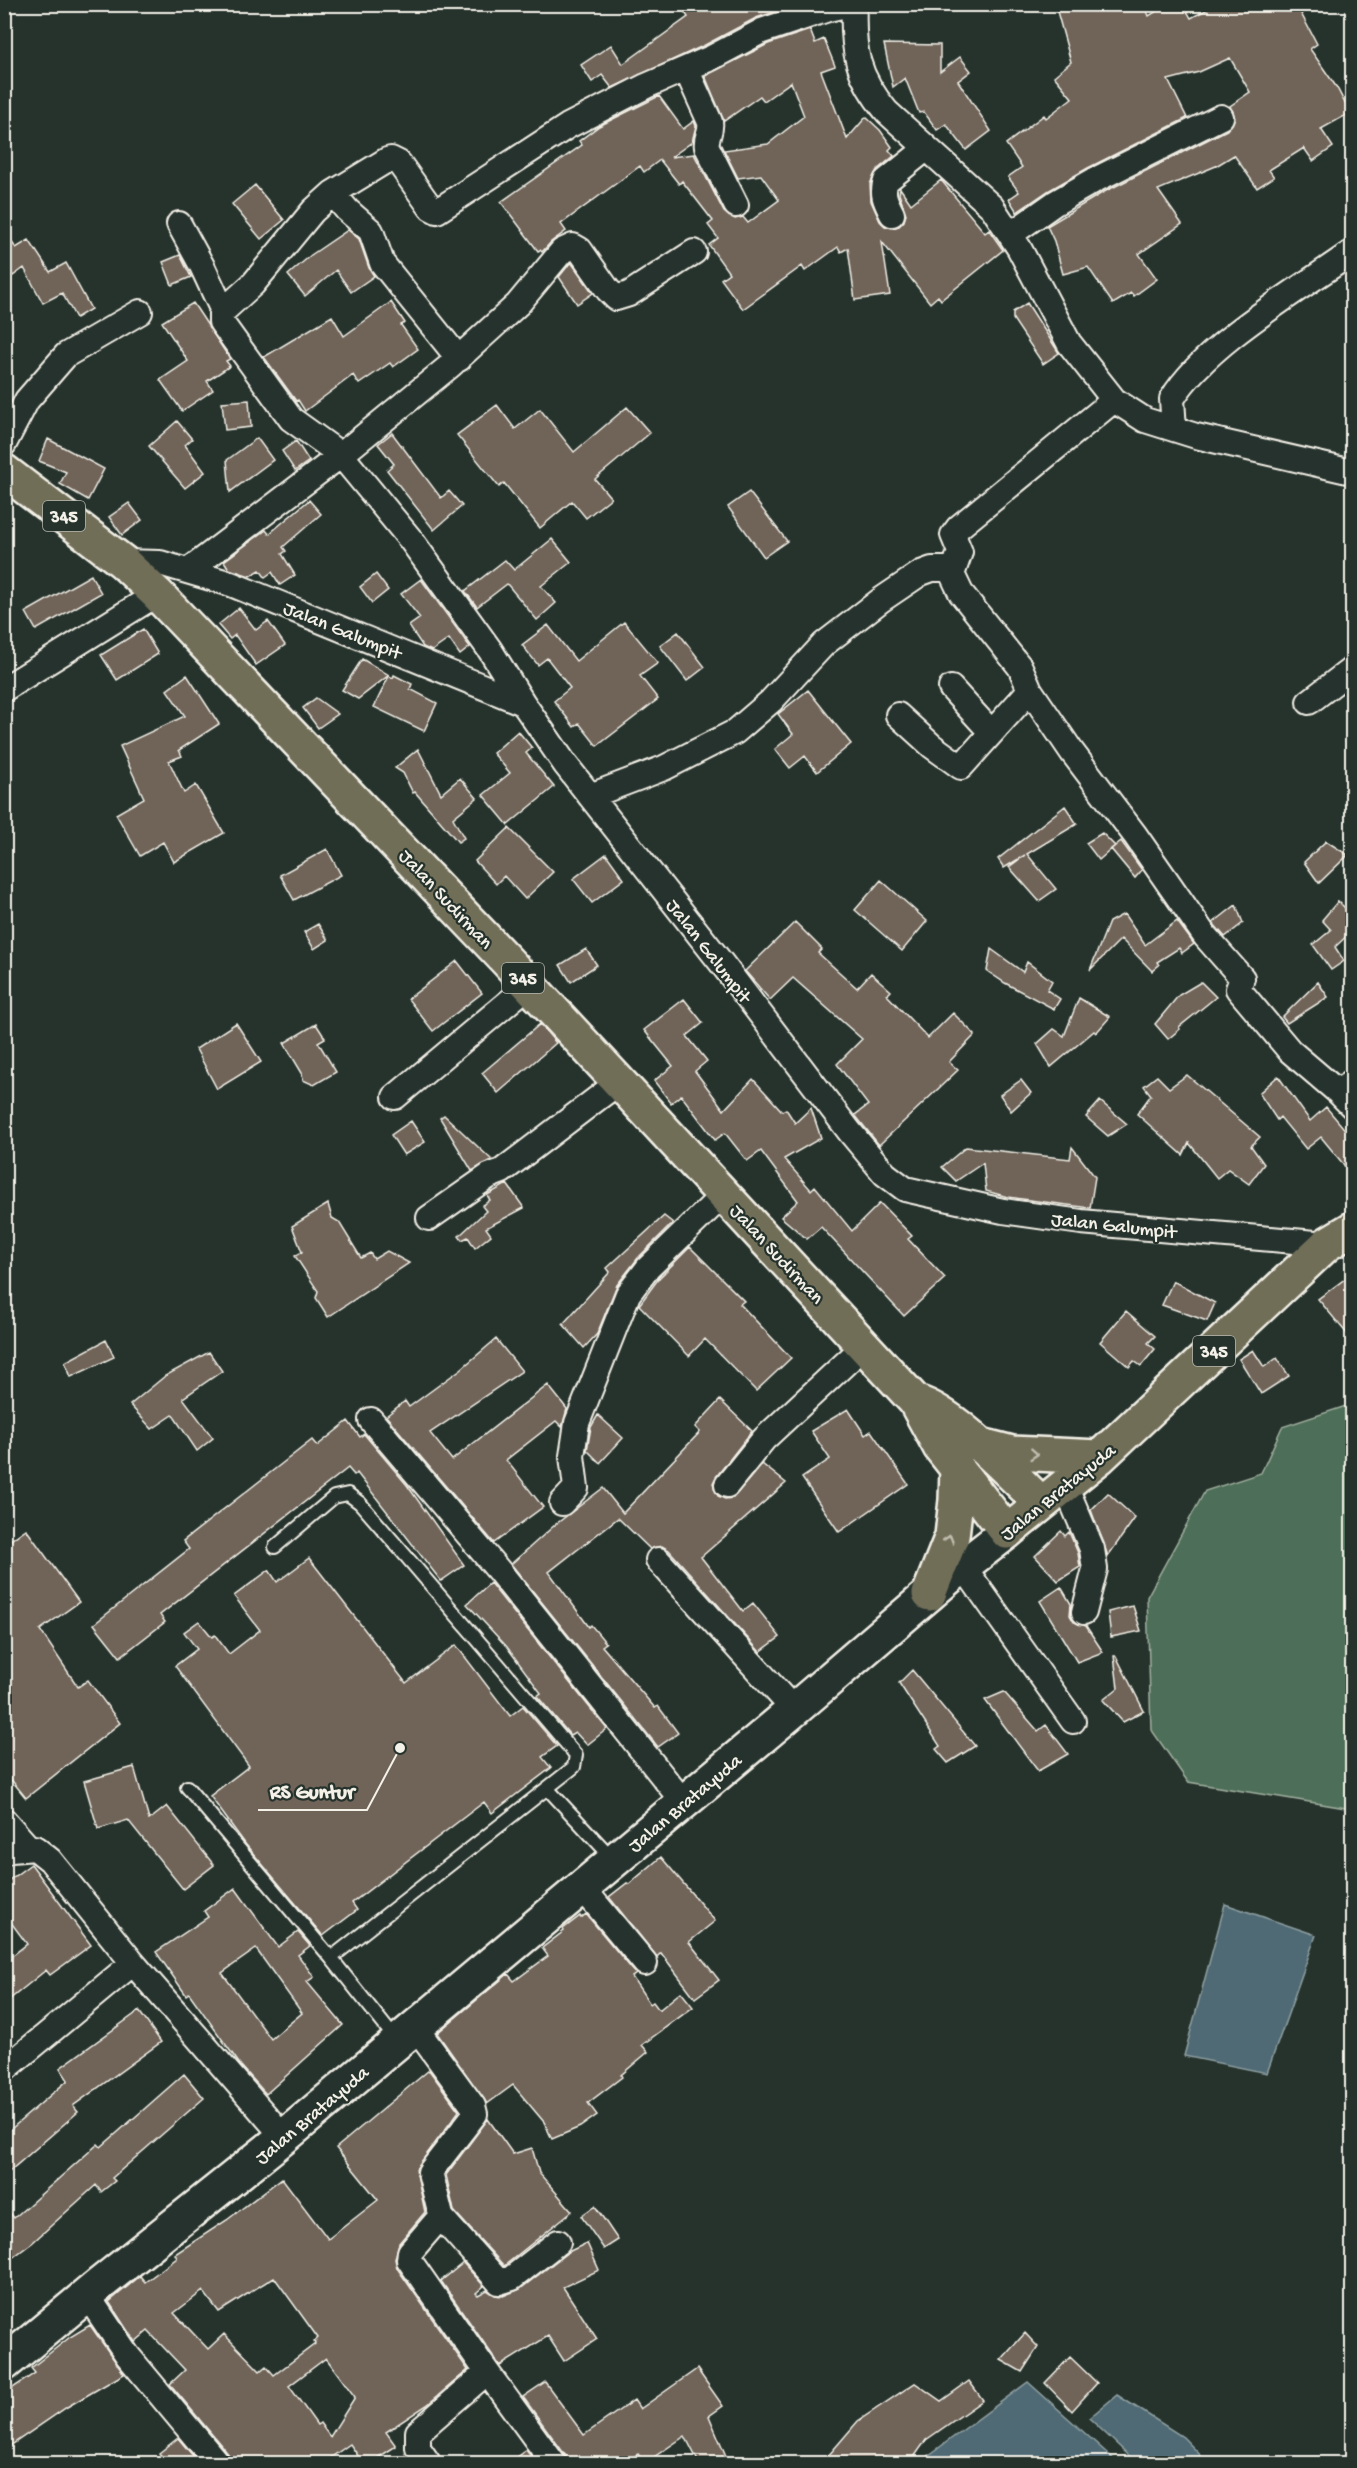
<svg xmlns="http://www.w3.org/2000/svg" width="1357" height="2468" viewBox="0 0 1357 2468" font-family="'Gochi Hand',sans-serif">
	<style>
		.green { fill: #4e6e58; stroke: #a1b0a0; stroke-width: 1.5 }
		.water { fill: #4f6b75; stroke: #91a1a3; stroke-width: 1.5 }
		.building { fill: #6f6459; stroke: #f4f1e8; stroke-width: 1.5; fill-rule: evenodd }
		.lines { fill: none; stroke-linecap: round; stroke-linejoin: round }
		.lane-casing { stroke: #f4f1e8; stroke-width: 16 }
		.street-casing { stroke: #f4f1e8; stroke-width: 28 }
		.secondary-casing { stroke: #f4f1e8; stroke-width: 38 }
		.primary-casing { stroke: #f4f1e8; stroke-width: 38 }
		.lane { stroke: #26332d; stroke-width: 12 }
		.street { stroke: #26332d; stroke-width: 24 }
		.secondary { stroke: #26332d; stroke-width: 33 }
		.primary { stroke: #716e59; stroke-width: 33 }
		.oneway { stroke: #c0bdaf }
		.labels { text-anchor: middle; stroke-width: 4.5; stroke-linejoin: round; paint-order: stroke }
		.shield { fill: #26332d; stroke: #b6b8b0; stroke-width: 1.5 }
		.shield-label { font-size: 18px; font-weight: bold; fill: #f4f1e8 }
		.street-label { font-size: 20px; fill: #f4f1e8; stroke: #26332d }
		.leader { fill: none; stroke: #f4f1e8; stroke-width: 2 }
		.callout-dot { fill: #f4f1e8; stroke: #26332d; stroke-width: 2 }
		.callout-label { font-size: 21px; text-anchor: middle; font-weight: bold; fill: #f4f1e8; stroke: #26332d; stroke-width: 4.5; stroke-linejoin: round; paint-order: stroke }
	</style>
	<rect width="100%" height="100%" fill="#26332d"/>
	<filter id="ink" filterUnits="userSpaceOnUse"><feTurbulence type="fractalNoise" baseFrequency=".0167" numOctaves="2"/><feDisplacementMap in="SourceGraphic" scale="12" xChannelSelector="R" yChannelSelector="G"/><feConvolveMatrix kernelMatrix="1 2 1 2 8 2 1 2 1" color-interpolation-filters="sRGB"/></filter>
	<g filter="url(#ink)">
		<!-- green -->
		<path class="green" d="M1352,1404V1809L1188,1782L1151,1729L1147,1597L1205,1491L1261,1473L1282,1427Z"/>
		<!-- water -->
		<path class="water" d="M1225,1904L1316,1935L1267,2073L1184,2056Z
			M1028,2382L1118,2463H919L921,2461Z
			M1117,2395L1183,2437L1208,2463H1137L1089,2418Z"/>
		<!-- building -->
		<path class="building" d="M679,4H796V5L756,18L705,45L612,88L602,75L592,82L581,65L611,45L623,64L688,17Z
			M1055,4H1144L1149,16L1168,4H1183L1191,18L1217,4H1296L1317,44L1310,49L1337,88L1350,113L1321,129L1333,147L1313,161L1304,148L1269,170L1274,177L1257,188L1234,155L1216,166L1158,190L1182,224L1139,254L1157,279L1134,296L1131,293L1113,304L1088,267L1063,274L1054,241L1047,226L1102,193L1227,130L1235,118L1230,106L1250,92L1230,58L1199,72L1168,80L1187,118L1088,168L1048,191L1017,212L1009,199L1019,192L1008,177L1022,167L1006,144L1044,115L1046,118L1072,98L1054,76L1071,62Z
			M810,30L815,43L824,39L835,66L821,71L847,139L866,117L880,130L892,147L889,150L894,156L877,170L870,184L871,201L880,221L885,226L892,228L899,226L904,221L906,214L899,194L900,188L911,204L941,180L985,233L989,230L1003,250L941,300L938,296L930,303L882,242L890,295L855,300L848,248L841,252L838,247L805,271L802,266L743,309L721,279L729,273L709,245L718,238L708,225L713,221L682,181L679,184L660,160L644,172L640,166L561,224L566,231L551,242L542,252L540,250L538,251L501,202L582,145L579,141L599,126L659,96L683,129L694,121L696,126L692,142L671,157L694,154L724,212L735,219L743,217L748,223L779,200L761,175L738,178L724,150L768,144L804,116L791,82L764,101L760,96L724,121L705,76L768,44Z
			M884,44L940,45V72L960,57L971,71L958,81L991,131L966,150L946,124L937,130L924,112L919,113L905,78L893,87Z
			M255,185L284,220L261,239L232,204Z
			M348,230L359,239L369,268L374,276L351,292L336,270L305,296L288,275L311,255Z
			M4,232L16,248L29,240L50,272L66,263L91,309L76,318L62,293L43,303L24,268L13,276L4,264Z
			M180,255L191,277L172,285L163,262Z
			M571,262L593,293L577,304L559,277Z
			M391,302L405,323L401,325L418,349L393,367L390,363L359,384L353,375L305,411L298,400L296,401L264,357L332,316L344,336Z
			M193,303L230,359L226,361L230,366L207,381L213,390L182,411L160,380L188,361L162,322Z
			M1027,303L1059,353L1043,364L1013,319V312Z
			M249,400L251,427L225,430L222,402Z
			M497,405L515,429L540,409L574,452L627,407L650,433L595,479L611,498L586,518L572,501L540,528L504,483L499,487L457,435Z
			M177,421L192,439L185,445L205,472L185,488L149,446Z
			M392,433L441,498L449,491L462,506L434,530L387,470L394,464L378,444Z
			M257,438L273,460L230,492L227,460Z
			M48,439L104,469L88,500L60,484L66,472L39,461Z
			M296,441L309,461L295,471L282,451Z
			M749,492L787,541L764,557L728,507Z
			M309,500L321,514L283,547L286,551L282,554L295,575L280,585L272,572L265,577L260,570L250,576L229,569L224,561L266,530L269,534Z
			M129,503L142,520L122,535L109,517Z
			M552,539L571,562L541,586L556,603L537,620L507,584L477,607L465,591L505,560L514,570Z
			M376,574L388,590L372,603L360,587Z
			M91,575L101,593L36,630L26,612Z
			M421,579L470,647L460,655L449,639L432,651L423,647L409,626L420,618L401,594Z
			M239,608L256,630L268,621L285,645L256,665L235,635L230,639L218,625Z
			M624,622L658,663L640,676L658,699L597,746L579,723L574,727L554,701L570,688L547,658L538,665L522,645L548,625L576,661Z
			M143,629L158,654L117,680L101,655Z
			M678,632L705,667L687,681L660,646Z
			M362,659L389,675L358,699L342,690Z
			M187,675L219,724L179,750L182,756L169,761L184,793L196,785L224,833L174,862L163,842L140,856L116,814L144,798L120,746L185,716L167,690Z
			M394,675L412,684L410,689L437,703L424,731L374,707L389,676L393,678Z
			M808,690L851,744L817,772L805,756L790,768L775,749L793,734L778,714Z
			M316,698L338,714L318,728L303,708Z
			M518,731L532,748L526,753L554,787L508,825L483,795L510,773L493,753Z
			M418,749L441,794L460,778L477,798L453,818L464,838L458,842L415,792L413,793L403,773L395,768Z
			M1065,806L1077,824L1027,854L1056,889L1039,901L1009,867L1025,855L1004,868L998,859Z
			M509,828L553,872L525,899L504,876L496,884L475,861Z
			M1102,833L1115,846L1099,860L1086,843Z
			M1121,841L1142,870L1135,878L1111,849Z
			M1326,841L1348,855L1319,883L1304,862Z
			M327,849L341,875L294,900L280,875Z
			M606,854L624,879L592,903L573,879Z
			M881,880L927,921L902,951L855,910Z
			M1338,901L1351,914L1353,912V930L1335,947L1344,961L1331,970L1313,945L1331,930L1322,920Z
			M1236,905L1243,923L1225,937L1213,923Z
			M1124,914L1145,945L1177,921L1194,944L1182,953L1179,948L1157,962L1159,965L1152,971L1121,939L1090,970L1109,922Z
			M795,922L822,949L818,953L857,988L871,973L891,991L887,995L928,1038L953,1013L975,1035L949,1062L958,1070L879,1145L855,1115L868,1105L837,1064L862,1039L793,978L770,1000L745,971Z
			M318,924L328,940L314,949L304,932Z
			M586,949L597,965L571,982L560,965Z
			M991,949L1023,972L1027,962L1052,981L1047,990L1060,999L1054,1009L1005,983L987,971Z
			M457,961L482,993L433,1031L408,999Z
			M1201,982L1216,997L1179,1027L1180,1029L1168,1039L1155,1024L1179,995Z
			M1318,982L1328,997L1287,1023L1282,1017Z
			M1079,998L1110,1017L1096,1033L1094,1031L1051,1067L1037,1044L1054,1029L1064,1036Z
			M684,999L703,1023L687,1036L707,1061L695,1071L724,1110L753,1079L782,1111L786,1109L795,1123L811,1108L821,1138L784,1159L811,1190L815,1186L852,1231L880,1203L912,1236L908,1239L945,1278L904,1316L821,1227L807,1239L781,1217L798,1201L761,1151L747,1161L725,1133L715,1140L681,1095L671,1103L654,1081L673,1066L644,1030Z
			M236,1023L261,1062L217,1089L196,1049Z
			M316,1024L325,1038L318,1042L336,1072L314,1085L303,1080L302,1073L284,1043Z
			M540,1024L556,1043L498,1093L482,1073Z
			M1187,1075L1260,1137L1251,1146L1264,1164L1249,1184L1228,1169L1217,1178L1189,1143L1183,1155L1137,1114L1151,1095L1144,1086L1157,1076L1169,1088Z
			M1278,1076L1310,1121L1326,1107L1353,1139V1176L1321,1137L1306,1149L1280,1117L1277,1120L1259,1093Z
			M1021,1080L1031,1093L1011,1111L1000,1095Z
			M1100,1101L1127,1124L1108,1136L1086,1117Z
			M444,1115L492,1160L472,1171L440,1118Z
			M411,1121L425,1142L404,1155L391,1135Z
			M966,1147L1070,1159L1072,1147L1095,1177L1090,1208L1008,1197L986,1191L983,1163L956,1181L942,1167Z
			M507,1184L524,1208L486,1228L491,1235L475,1248L468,1237L462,1240L459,1236L486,1211L482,1206L490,1200L487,1195Z
			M328,1204L332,1218L339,1222L361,1258L370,1253L374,1259L387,1251L409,1263L328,1317L316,1298L318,1291L295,1256L302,1252L292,1226Z
			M664,1216L673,1223L638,1258L617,1285L597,1334L584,1348L563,1324L610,1272L607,1268Z
			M690,1247L744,1301L740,1304L791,1358L756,1391L705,1339L689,1356L639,1305L659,1278Z
			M1353,1273V1341L1318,1299Z
			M1173,1281L1215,1303L1207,1321L1162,1305Z
			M1126,1311L1155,1336L1148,1343L1155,1349L1141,1366L1134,1361L1129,1367L1100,1342Z
			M496,1339L522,1371L430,1433L452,1460L548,1385L567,1409L562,1427L556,1421L506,1460L543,1507L494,1543L386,1416L405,1401L409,1407L461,1369Z
			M106,1340L114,1357L71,1377L65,1362Z
			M1253,1350L1264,1367L1277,1358L1289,1376L1261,1394L1239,1359Z
			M209,1352L222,1371L183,1398L213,1438L197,1451L173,1415L152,1429L130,1405L165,1376Z
			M720,1400L752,1431L716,1477L713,1483L718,1496L725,1499L733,1498L762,1464L786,1483L701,1557L743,1611L753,1603L780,1637L760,1652L669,1550L662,1546L650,1549L618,1518L549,1572L589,1627L591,1625L606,1643L602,1646L655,1708L658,1706L678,1733L658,1747L511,1564L556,1524L603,1488L623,1513L700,1432L695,1427Z
			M848,1409L865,1435L871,1431L908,1484L839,1532L802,1478L830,1459L811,1431Z
			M598,1415L623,1438L600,1463L587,1450L591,1427Z
			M348,1421L360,1437L364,1434L407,1485L464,1565L441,1581L357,1473L354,1475L348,1468L160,1615L165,1622L120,1657L94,1624L189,1549L183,1541L312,1440L317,1446Z
			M1108,1493L1135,1518L1108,1556L1091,1510Z
			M26,1529L79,1602L40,1630L78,1687L88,1680L120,1723L26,1798L4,1771V1545Z
			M1061,1531L1065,1536L1069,1532L1078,1553L1080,1567L1058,1581L1035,1556Z
			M309,1558L406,1683L456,1645L510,1716L523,1706L557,1746L542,1757L551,1768L492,1813L484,1802L352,1903L357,1910L323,1936L246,1845L210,1796L249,1766L175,1666L197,1649L184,1632L199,1621L212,1637L215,1635L229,1654L260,1630L234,1596L269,1570L277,1582Z
			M490,1583L607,1729L587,1745L575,1732L570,1735L537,1696L541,1693L507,1647L467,1604Z
			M1061,1587L1071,1604L1070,1615L1074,1622L1086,1626L1103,1652L1077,1662L1040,1601Z
			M1133,1606L1141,1631L1111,1637L1108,1612Z
			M1114,1656H1116L1144,1711L1123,1722L1103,1700L1118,1688Z
			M912,1670L975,1746L948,1763L936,1749L940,1746L899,1683Z
			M1004,1692L1038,1731L1046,1725L1068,1754L1038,1771L985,1700Z
			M134,1767L149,1820L167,1806L214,1865L183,1889L128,1820L98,1829L84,1781Z
			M661,1857L715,1921L689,1942L719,1980L695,1998L661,1953L657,1957L609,1897L627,1883L629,1884Z
			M31,1864L91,1945L50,1975L46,1970L4,2004V1962L27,1944L4,1913V1884Z
			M235,1888L278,1947L298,1932L310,1946L298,1955L314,1977L307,1982L343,2025L266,2094L241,2066L189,1993L186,1995L156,1952L208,1917L204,1911ZM256,1949L302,2013L271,2039L222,1973Z
			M586,1914L636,1974L632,1977L650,2004L653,2002L659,2010L681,1992L693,2007L642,2045L648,2052L621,2075L622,2077L588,2103L597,2115L580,2127L552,2139L544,2122L513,2085L487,2104L437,2033L508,1974L514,1981L548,1956L542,1948L564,1931L563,1929L580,1916L581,1918Z
			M139,2011L161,2042L73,2106L78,2112L4,2176V2135L68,2080L60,2068Z
			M429,2070L459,2111L416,2169L425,2212L399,2243L395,2259L397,2268L468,2370L427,2405L386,2432L396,2446L370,2463H363L350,2444L323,2463H232L229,2455L170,2384L185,2370L148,2331L135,2342L109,2302L140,2276L145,2282L177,2258L175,2254L227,2220L282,2178L328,2239L378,2200L336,2148ZM274,2277L318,2338L314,2342L315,2344L274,2375L266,2366L260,2371L224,2334L208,2349L174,2313L203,2291L219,2312ZM326,2358L355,2397L330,2437L320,2423L317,2425L289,2386Z
			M184,2074L204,2098L112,2178L115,2181L101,2192L96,2185L32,2243L4,2264V2205L14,2218L98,2144L101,2147Z
			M488,2119L513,2154L532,2148L539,2173L572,2211L504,2266L454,2211L446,2175Z
			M595,2206L618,2240L604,2249L581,2216Z
			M587,2243L599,2270L563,2287L597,2339L564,2361L548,2336L500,2366L441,2281L463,2263L484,2286L476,2293L478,2295L487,2290L495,2295L503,2296L520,2289L568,2252Z
			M90,2325L124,2374L67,2407L4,2450V2394L35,2373L31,2368L70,2337Z
			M1025,2333L1038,2347L1022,2372L1001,2360Z
			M1070,2357L1097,2383L1072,2411L1045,2383Z
			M697,2369L723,2406L709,2416L729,2463H699L685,2436L645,2463L638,2454L624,2463H568L566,2456L523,2397L545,2382L584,2435L634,2400L640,2409Z
			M969,2381L983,2400L926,2440L910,2463H822L858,2421L915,2383L941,2401Z
			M178,2438L199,2463H167L159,2453Z
			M526,2450L536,2463H508Z"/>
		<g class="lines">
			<defs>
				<path id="lane" d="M275,1547L334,1497L348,1494L360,1503L405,1555L576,1755L574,1767L331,1958
					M187,1787L331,1958L397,2041
					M547,1788L614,1860"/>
				<path id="street" d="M854,4C852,50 857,77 887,112L992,207L1019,248L1069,343L1114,400L1145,420L1196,436L1352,472
					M686,69L710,122C712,131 705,138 707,147L736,205
					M333,193L347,210L371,231L382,263L459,359
					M892,214C886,202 881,194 886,181L927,148
					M179,224L202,266L223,311
					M1011,234L1055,203L1095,180L1221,117
					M1174,429L1172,399C1205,344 1299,290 1352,252
					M4,444L27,400L66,355L140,312
					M123,562L160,563L231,584L523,703L565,764L723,965L850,1132L885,1174L905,1189L1003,1211L1081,1222L1327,1244
					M950,570L961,593L1020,667L1030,690L1072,752L1135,835L1205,936L1242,978L1238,989L1290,1051L1338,1092
					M188,571L341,455L451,365L518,304L562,251L573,246L580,250L608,290L616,298L629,294L694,252
					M951,688L991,732
					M4,689L157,594
					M1309,702L1352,669
					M523,703L490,650L411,540L341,455L291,419L221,322V313L253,284L313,211L333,193L387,160L391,159L399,163L431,208L437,211L568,126L646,86L711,58L762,31L828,9L851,4
					M898,715L932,746L961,767L1030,690
					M590,796L664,768L735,732L771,701L824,644L881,600L921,573L932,569H954L960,552L953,535L959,527L1114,400
					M1352,1082L1338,1092L1352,1106
					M395,1097L529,985
					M429,1218L489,1176L502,1171L619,1082
					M371,1420L499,1571L684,1803
					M727,1485L764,1439L863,1347
					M1065,1485L1092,1549L1095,1569L1084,1612
					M562,1503L576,1488L572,1456L577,1423L628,1294L648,1268L724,1194
					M658,1560L794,1710
					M963,1566L1073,1721
					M4,1820L28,1847
					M4,1853L11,1850L35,1848L50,1860L133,1963L284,2137
					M582,1887L645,1963
					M415,2027L473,2106L475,2114L430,2172L441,2216L410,2252L409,2260L487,2372L554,2464
					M4,2070L133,1963
					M441,2217L499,2282L512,2278L558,2242
					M87,2295L128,2356L218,2464
					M429,2464L418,2448V2432L487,2372"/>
				<path id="secondary" d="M4,2364L99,2285L284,2137L794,1710L948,1578L1007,1532"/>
				<path id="primary" d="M4,471L123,562L157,594L505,959L915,1401L940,1447L1007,1532L1100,1457L1327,1244L1352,1229
					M916,1402C955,1413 1010,1474 1041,1503
					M977,1444L1012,1453L1100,1457
					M929,1594L952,1536L956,1500L957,1468"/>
			</defs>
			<!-- lane casing -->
			<use href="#lane" class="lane-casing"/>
			<!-- street casing -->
			<use href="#street" class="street-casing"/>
			<!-- secondary casing -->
			<use href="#secondary" class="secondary-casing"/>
			<!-- primary casing -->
			<use href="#primary" class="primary-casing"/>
			<!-- lane -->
			<use href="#lane" class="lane"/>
			<!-- street -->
			<use href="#street" class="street"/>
			<!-- secondary -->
			<use href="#secondary" class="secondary"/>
			<!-- primary -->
			<use href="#primary" class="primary"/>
		</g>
		<!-- one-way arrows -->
		<defs><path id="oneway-chevron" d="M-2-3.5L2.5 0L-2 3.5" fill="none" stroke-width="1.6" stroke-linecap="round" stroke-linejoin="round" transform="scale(1.5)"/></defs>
		<g class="oneway">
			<use href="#oneway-chevron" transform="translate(1034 1454) rotate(4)"/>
			<use href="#oneway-chevron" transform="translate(949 1539) rotate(-73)"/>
		</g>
	</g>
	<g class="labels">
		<!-- shield labels -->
		<g class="shield">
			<rect x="43" y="501" width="42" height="30" rx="4.5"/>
			<rect x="502" y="963" width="42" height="30" rx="4.5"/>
			<rect x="1193" y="1336" width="42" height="30" rx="4.5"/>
		</g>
		<g class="shield-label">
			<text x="64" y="522">345</text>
			<text x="523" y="984">345</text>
			<text x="1214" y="1357">345</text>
		</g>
		<!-- street labels -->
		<g class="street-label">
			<text transform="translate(343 629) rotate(22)" y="7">Jalan Galumpit</text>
			<text transform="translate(447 898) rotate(47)" y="7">Jalan Sudirman</text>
			<text transform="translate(710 950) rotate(52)" y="7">Jalan Galumpit</text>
			<text transform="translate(1114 1224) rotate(6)" y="7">Jalan Galumpit</text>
			<text transform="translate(778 1253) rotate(47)" y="7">Jalan Sudirman</text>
			<text transform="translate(1057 1491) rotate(-39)" y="7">Jalan Bratayuda</text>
			<text transform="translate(684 1802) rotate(-40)" y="7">Jalan Bratayuda</text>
			<text transform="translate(311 2114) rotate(-40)" y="7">Jalan Bratayuda</text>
		</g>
	</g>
	<!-- callouts -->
	<path class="leader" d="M400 1748L367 1810H258"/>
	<circle class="callout-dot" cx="400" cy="1748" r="6"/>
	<g class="callout-label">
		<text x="312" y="1798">RS Guntur</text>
	</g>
	<!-- margin -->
	<rect width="1357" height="2468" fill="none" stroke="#26332d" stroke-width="24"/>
	<rect x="12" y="12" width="1333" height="2444" fill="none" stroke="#f4f1e8" stroke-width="2" filter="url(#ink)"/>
</svg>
